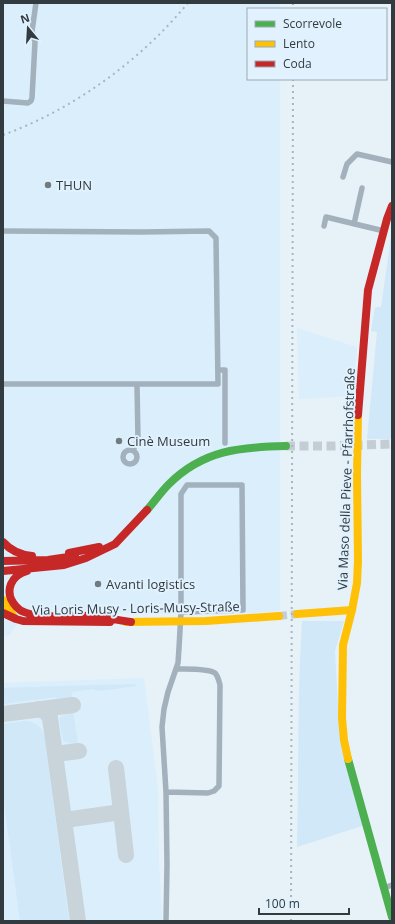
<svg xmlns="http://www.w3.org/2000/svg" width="395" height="924" viewBox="0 0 395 924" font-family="'Open Sans',sans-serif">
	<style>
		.built { fill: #daeefc }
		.green { fill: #d0e8f8 }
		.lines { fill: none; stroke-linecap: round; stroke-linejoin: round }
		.taxiway { stroke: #c9d3da; stroke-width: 16 }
		.secondary-tunnel { stroke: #c3cdd3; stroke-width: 8; stroke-dasharray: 8 4; stroke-linecap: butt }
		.primary-tunnel { stroke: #c3cdd3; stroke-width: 9; stroke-dasharray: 9 4.5; stroke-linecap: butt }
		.street { stroke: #a3b1bc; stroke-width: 5.5 }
		.fast { stroke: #4caf50; stroke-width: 8 }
		.slow { stroke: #ffc107; stroke-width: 8 }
		.jam { stroke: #c62828; stroke-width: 8 }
		.rail { stroke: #abb5bc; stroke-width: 2; stroke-dasharray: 2 4; stroke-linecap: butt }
		.poi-dot { fill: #717b80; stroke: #e1f2fe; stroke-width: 1.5 }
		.labels { text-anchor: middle; stroke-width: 4; stroke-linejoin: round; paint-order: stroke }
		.poi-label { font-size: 13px; fill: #323b40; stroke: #e1f2fe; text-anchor: start }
		.street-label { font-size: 13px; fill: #323b40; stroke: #e1f2fe }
	</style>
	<rect width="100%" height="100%" fill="#e7f1f8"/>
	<!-- built -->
	<path class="built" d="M3,3H280V9H248V79H280V611L230,614L191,615L174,613H116L26,610L10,635L3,636Z
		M297,328L357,347L353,396L299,399Z
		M144,678L158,790L159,862L162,921H3V683Z"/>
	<!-- green -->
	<path class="green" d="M392,230V439H367L377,332L371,331L375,307H381Z
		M302,621H344L335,651L339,727L365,825L297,847C299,772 297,696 302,621Z
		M135,684L136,686L107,690H106L97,691L93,689L71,692L72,697L57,699L56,697L3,704V688L97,685Z
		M73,711L78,743L73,744L63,741L59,718L69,712Z
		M25,721C34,722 40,725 44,734L69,921H20L3,795V724Z"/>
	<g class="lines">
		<!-- taxiway -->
		<path class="taxiway" d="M38,709L46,712L50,718L78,921
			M3,714L73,705
			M55,754L79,751
			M116,768L126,855
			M65,820L121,812"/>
		<!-- secondary-tunnel -->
		<path class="secondary-tunnel" d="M279,616L297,614"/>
		<!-- primary-tunnel -->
		<path class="primary-tunnel" d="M286,446H334L392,444"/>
		<!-- street -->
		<path class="street" d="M3,101L28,103L31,101L32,98L35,42L32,31L36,3
			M343,177L347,164L357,154L392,162
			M354,224L362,188
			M324,226L326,217L384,231
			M3,231L142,232L209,231L216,238L218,384H3
			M218,370H225V443
			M133,450L138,440L137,385
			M123 457a7 7 0 1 1 14 0a7 7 0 1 1-14 0Z
			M166,792L208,793L214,791L219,786L220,685C219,681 218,676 215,673C208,668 184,669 176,669
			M384,888L392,885
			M166,921L167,865L166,792L162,727L164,709L168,692L178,663L179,648L181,612V494L187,485H242L243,610L181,612"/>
		<!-- fast -->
		<path class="fast" d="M147,510C154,502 161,492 169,484C203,450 240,447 286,446
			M348,759L392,917"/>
		<!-- slow -->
		<path class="slow" d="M3,600L14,617
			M297,614L352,610
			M126,622L206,621L279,616
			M348,759L344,740L342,718L343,645L352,610L357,583L358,561L357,474L358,415"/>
		<!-- jam -->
		<path class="jam" d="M358,415L368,290L387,219L392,206
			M3,542C11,551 20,555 32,556
			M69,553L99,547
			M3,561L48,560L75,556
			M3,571L64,565L86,558L115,544L147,510
			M27,571C20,573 14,577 11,584C9,589 9,594 11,599C14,605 18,610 24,612C39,619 71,615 88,616C103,617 117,620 131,622
			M3,613L16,619L23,621L110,622"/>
		<!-- rail -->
		<path class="rail" d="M293,3V9
			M3,135C74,109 140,61 188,3
			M291,921L293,79"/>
	</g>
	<!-- markers -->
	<g class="poi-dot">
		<circle cx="48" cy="185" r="4"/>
		<circle cx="119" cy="441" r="4"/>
		<circle cx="98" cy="584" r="4"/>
	</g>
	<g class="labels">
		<!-- poi labels -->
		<g class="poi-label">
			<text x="56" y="190">THUN</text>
			<text x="127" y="446">Cinè Museum</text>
			<text x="106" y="589">Avanti logistics</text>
		</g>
		<!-- street labels -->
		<g class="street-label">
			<text transform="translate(346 479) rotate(-88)" y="5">Via Maso della Pieve - Pfarrhofstraße</text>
			<text transform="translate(136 608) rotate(-1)" y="5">Via Loris Musy - Loris-Musy-Straße</text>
		</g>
	</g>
	<!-- border -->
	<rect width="395" height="924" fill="none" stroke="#323b40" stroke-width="8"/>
	<!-- legend -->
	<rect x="247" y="8" width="140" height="72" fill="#e1f2fe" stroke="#9ba9b2"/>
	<rect x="255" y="21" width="20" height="6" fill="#4caf50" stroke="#9ba9b2"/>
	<text x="283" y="28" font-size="12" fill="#323b40">Scorrevole</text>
	<rect x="255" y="41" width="20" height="6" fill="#ffc107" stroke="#9ba9b2"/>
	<text x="283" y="48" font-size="12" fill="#323b40">Lento</text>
	<rect x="255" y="61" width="20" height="6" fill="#c62828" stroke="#9ba9b2"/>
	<text x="283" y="68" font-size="12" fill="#323b40">Coda</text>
	<!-- north arrow -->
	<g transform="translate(28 28) rotate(342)" stroke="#e1f2fe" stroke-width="3" paint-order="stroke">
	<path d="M0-3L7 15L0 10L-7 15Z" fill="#323b40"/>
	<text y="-6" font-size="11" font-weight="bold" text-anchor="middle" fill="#323b40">N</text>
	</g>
	<!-- scale -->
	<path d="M259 908v6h90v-6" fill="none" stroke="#323b40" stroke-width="2"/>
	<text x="265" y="908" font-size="12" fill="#323b40" stroke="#e1f2fe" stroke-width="3" paint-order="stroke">100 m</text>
</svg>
